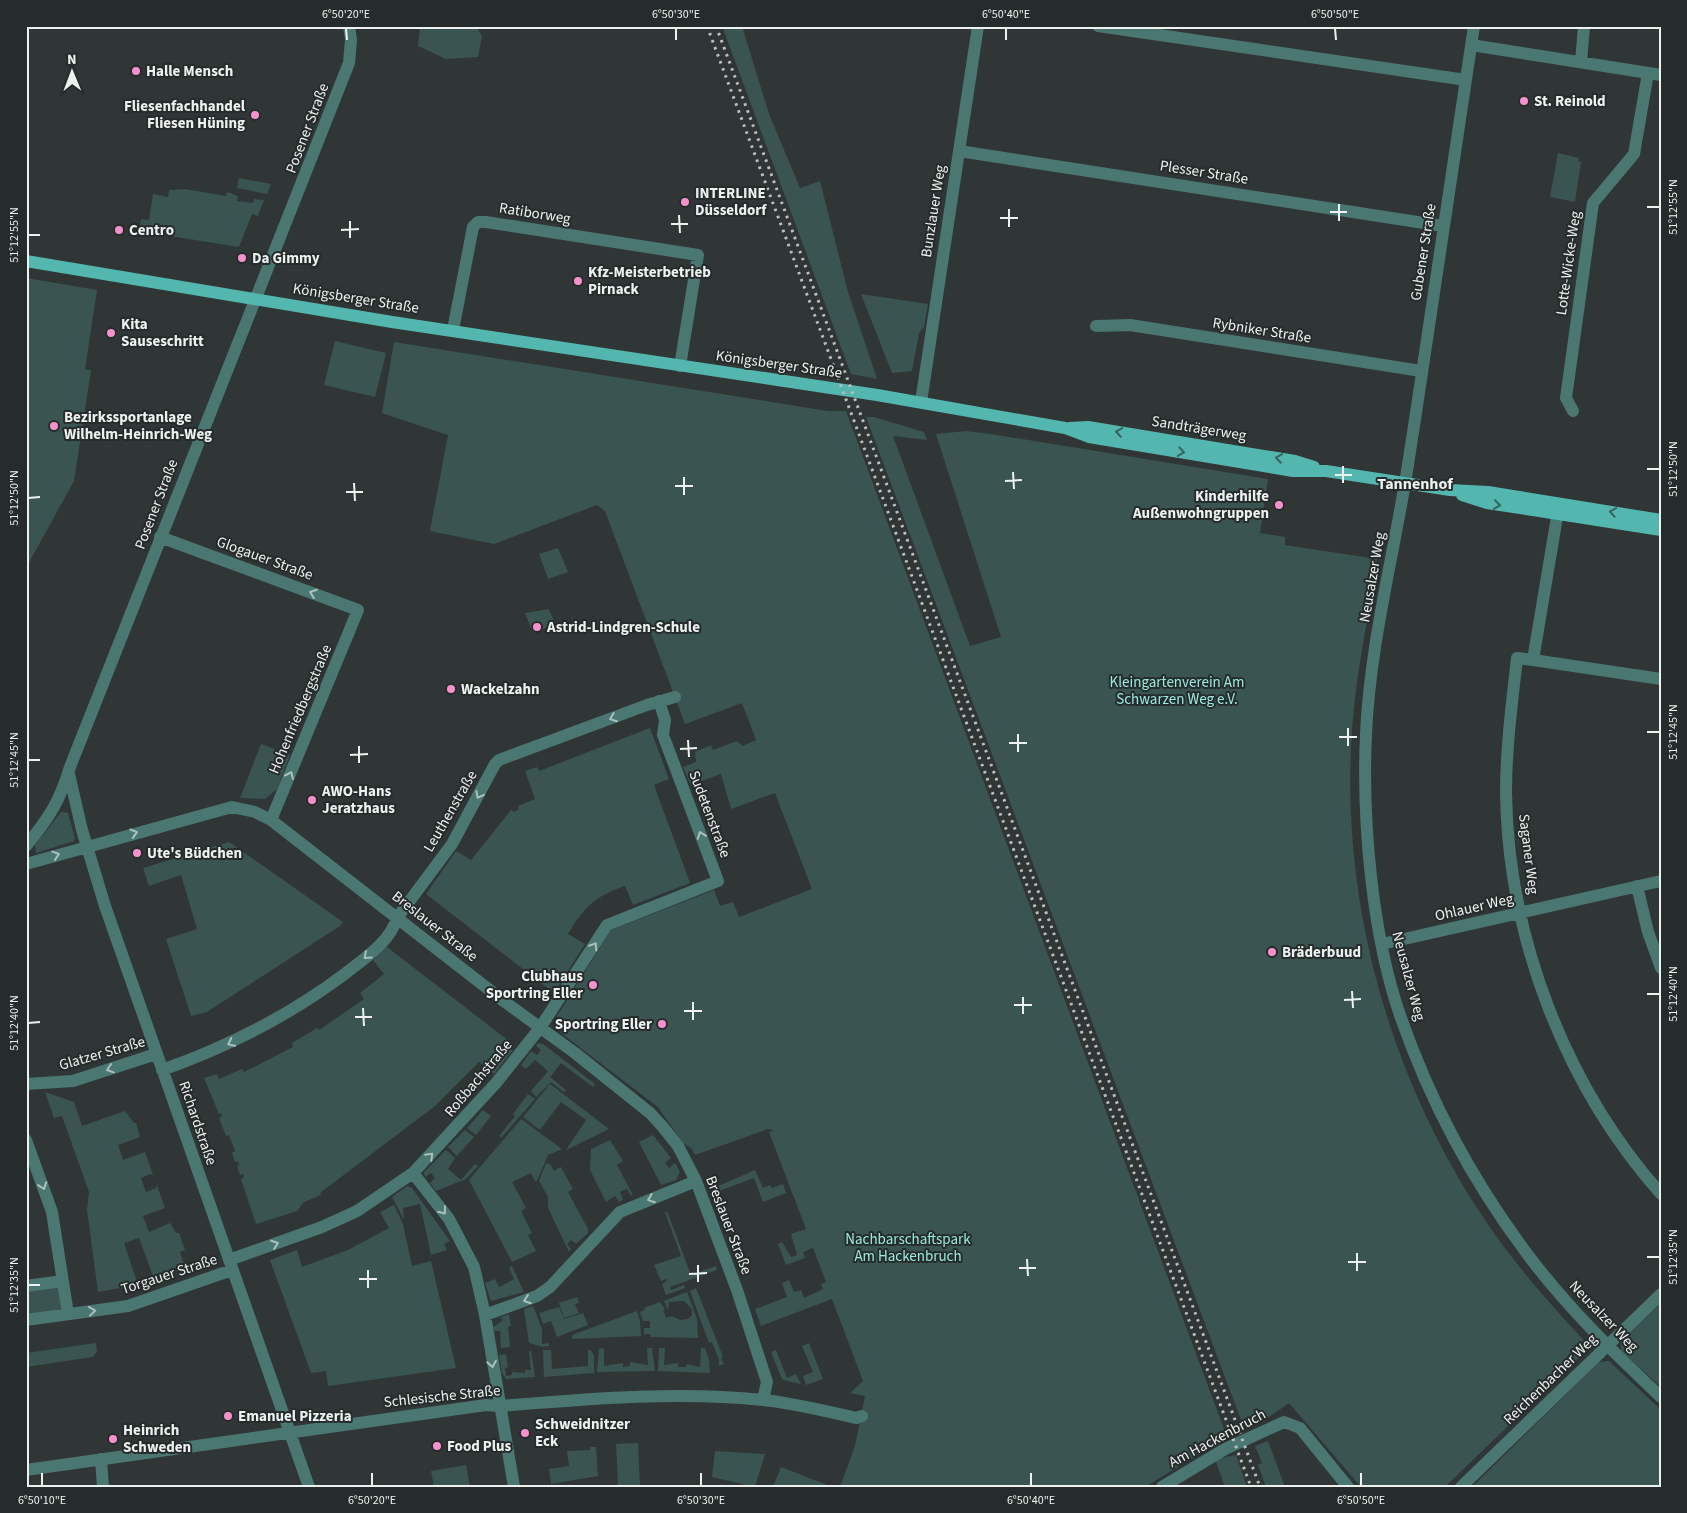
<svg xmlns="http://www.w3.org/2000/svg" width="1687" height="1513" viewBox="0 0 1687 1513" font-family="'Source Sans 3',sans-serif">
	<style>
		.green { fill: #3a5451 }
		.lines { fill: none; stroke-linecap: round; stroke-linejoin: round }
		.minor { stroke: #4a7772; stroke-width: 12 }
		.major { stroke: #54b7af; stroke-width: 12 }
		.rail { stroke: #bcc0bf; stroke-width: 3; stroke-dasharray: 2.5 5; stroke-linecap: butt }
		.oneway { stroke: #386460 }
		.oneway2 { stroke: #acc0be }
		.ticks { fill: none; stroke: #edf1f0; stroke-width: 2 }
		.poi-dot { fill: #f790ce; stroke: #262c2b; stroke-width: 2 }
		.labels { text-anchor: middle; stroke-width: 4; stroke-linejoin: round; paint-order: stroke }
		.poi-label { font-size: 15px; font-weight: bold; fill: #edf1f0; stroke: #262c2b; text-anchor: start }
		.street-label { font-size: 15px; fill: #edf1f0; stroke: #262c2b }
		.park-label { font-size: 15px; fill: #99eae2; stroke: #262c2b }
		.neighbourhood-label { font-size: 16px; font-weight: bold; fill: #edf1f0; stroke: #262c2b }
		.neatline { fill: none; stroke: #edf1f0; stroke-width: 2 }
		.ticks-label { font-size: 12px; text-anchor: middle; fill: #edf1f0 }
	</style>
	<rect width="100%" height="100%" fill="#303635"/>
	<!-- green -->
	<path class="green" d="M420,26H476L482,36L478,57L446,59L418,46Z
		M722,26H742L769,114L800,188L820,181L848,292L877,379L851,374Z
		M1558,153L1579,158L1578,161L1581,162L1575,202L1550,197Z
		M239,178L271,184L267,194L237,188Z
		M185,189L226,196L227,192L238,196L237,201L253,203L254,199L264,200L258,216L252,214L239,247L139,231L141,219L149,220L153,194L168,197L169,190Z
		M26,278L97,290L85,369L91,370L74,481L26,568Z
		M861,294L928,304L924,327L919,333L912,371L892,373Z
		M335,341L386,353L375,397L324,385Z
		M394,342L828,411H846L1227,1437L1145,1487H840L855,1446L865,1396L850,1393L863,1381L832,1299L761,1326L755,1309L787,1297L782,1283L789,1280L794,1292L801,1290L804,1298L823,1289L821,1284L826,1282L813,1248L803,1252L805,1258L786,1265L778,1244L782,1242L791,1257L797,1255L791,1234L806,1229L769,1132L774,1130L768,1129L695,1155L692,1149L682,1142L658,1107L561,1033L557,1016L611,930L714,890L720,906L733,902L739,917L812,889L775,793L731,809L721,774L691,785L683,767L696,762L695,752L711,745L713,750L737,741L743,746L756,740L742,703L685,724L605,511L597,505L494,544L430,531L448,435L382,413Z
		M866,417H874L924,432L927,440L893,436L970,646L1001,637L936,434L966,431L997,435L1268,479L1260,533L1285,537V545L1377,559C1370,609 1359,658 1354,708C1336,884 1384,1067 1481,1214C1513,1263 1551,1305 1590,1347L1445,1487H1361L1289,1403L1266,1419L1244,1428Z
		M558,548L568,572L548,579L539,554Z
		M549,609L555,624L533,633L525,613Z
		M650,728L669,779L654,785L690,883L633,905L625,886C594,897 585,906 568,934L585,944L554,993L426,894L456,851L471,860L511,810L514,812L519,809L518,806L535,799L525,771L537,767L539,771Z
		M261,744L290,755L277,789L265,799L240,798Z
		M61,812L68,813L75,838L74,841L36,853L35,845Z
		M229,842L343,922L340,926L207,1012L191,1016L166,939L197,929L181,875L149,886L143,868Z
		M387,947L509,1041L507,1046L513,1050L494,1074L479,1062L435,1106L320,1193L321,1195L304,1202L297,1211L256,1224L241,1179L244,1177L243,1174L240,1175L237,1166L239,1165L238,1161L235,1162L232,1153L235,1151L229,1135L226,1136L219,1118L222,1117L221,1113L219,1114L204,1078L217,1074L219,1079L242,1069L244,1072L293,1047L292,1043L317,1028L319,1030L364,999L360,993L384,974L373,960Z
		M538,1043L543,1044L595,1084L593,1087L561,1063L550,1077L566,1090L564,1092L551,1082L536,1097L531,1091L548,1071L535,1060L526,1069L521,1065L531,1051L537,1055L541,1050L536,1046Z
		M550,1084L609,1129L566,1150L586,1120L561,1102L540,1130L523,1117Z
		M45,1092L74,1102L82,1126L125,1111L134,1123H136L140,1137L118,1145L123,1160L145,1152L153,1175L150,1174L141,1178L146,1192L156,1188L157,1185L165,1208L143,1216L149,1232L170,1223L176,1233H179L185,1250L180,1252L185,1268L154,1279L139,1238L124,1243L138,1285L98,1292L87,1210L89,1192L62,1116L54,1118Z
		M528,1094L535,1099L501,1138L499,1136L515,1116L513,1114Z
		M483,1110L491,1116L476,1135L467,1128Z
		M521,1119L562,1149L548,1155L537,1181H535L531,1173L512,1182L526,1208L521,1211L532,1233L528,1235L536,1251L512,1262L469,1180Z
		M465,1130L474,1137L457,1156L448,1147Z
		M653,1135L671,1158L665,1163L669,1168L675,1163L680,1172L676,1180L661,1185L639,1142Z
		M610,1140L623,1161L617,1165L633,1195L631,1196L627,1189L620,1192L623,1200L619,1202L615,1196L606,1202L590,1170L591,1149Z
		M446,1150L455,1158L448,1169L461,1180L475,1164L478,1166L466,1179L436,1191L430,1183L435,1178L431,1173L425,1177L424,1172Z
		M546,1163L550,1164L554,1171L561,1167L573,1189L568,1192L588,1229V1233L576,1244L571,1240L567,1244L571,1249L569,1252L548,1208V1197L539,1181Z
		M755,1170L763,1188L770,1185L772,1188L783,1184L786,1193L763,1202L754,1178L716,1192L714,1188Z
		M407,1186L412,1188L450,1241L444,1244L447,1250L431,1255L420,1204L403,1208L404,1220L392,1197Z
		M394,1205L403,1224L412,1266L431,1261L456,1368L328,1386L326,1371L311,1373L270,1260L297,1250L302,1267L348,1250L389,1228L380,1212Z
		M667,1211L691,1275L716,1266L717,1270L670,1287L671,1290L684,1285L685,1288L666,1295L662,1284L667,1281L666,1279L661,1281L654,1265L681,1256L665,1212Z
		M512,1266L524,1292L491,1301L485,1283L495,1279L499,1287L514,1279L509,1268Z
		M56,1287L59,1288L61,1310L26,1316V1291Z
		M696,1288L723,1357L721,1358L724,1364L719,1366V1360L712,1342L709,1343L690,1291Z
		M687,1292L697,1319L698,1338L650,1337V1334H644V1328H650V1321H643L640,1312L645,1310L644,1308L660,1302L665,1309L663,1310L666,1318L672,1316L680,1320L688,1319L692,1315V1309L684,1301L669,1302L668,1310L664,1301Z
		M577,1297L579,1303L575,1304L579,1313L564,1318L559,1303Z
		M1661,1301V1387L1621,1351V1340Z
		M533,1306L542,1329V1344L549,1343V1346L543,1347L529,1343L524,1309Z
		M559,1307L564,1319L583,1313L588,1325L557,1337L551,1321L543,1324L539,1313Z
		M637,1311L640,1321L641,1336L572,1339V1335Z
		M509,1314L511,1326L508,1327L510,1347L501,1348L500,1331H494L493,1327L502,1321V1318H498Z
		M96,1343L97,1351L93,1357L26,1367V1353Z
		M809,1343L823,1379L806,1385L803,1376L813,1372L802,1346Z
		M604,1348V1366L623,1363V1367L630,1366V1362L648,1365L647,1348H652L655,1371L597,1372L599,1349Z
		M659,1348H665L664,1365L678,1363V1367H686L687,1364L700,1367L701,1348H705L709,1360L710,1373L658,1371Z
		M543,1350H551L552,1369L588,1366V1350H591L594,1356V1373L544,1377Z
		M776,1350L787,1378L796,1374L801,1384L783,1380L781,1377L771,1352Z
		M529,1351H531L535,1377L506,1379L502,1373L499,1355L506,1354L508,1367L505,1368L506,1376L512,1375V1372L525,1373V1370H531Z
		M1609,1361L1661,1410V1487H1472L1599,1362Z
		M1268,1441L1285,1487H1266L1258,1465L1262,1463L1255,1446Z
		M638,1443L640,1485L618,1486L616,1444Z
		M590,1447H596L598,1476L551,1484L549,1469L569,1466L567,1451L590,1450Z
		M715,1451L765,1454L755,1487L712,1477Z
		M1236,1455L1247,1487H1225L1215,1459Z
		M466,1465L470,1487H434L431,1471Z
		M781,1467L830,1486L829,1487H773Z"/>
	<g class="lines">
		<!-- minor -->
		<path class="minor" d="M1098,26L1466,80
			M1474,26C1452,175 1430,323 1407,471C1393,558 1370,645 1366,734C1362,821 1372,936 1401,1018C1430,1101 1473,1181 1525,1251C1565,1305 1613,1352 1661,1397
			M1471,45L1661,75
			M1581,62L1584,26
			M959,151L1443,226
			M1096,326L1130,325L1421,371
			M453,330L473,227L478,222H486L698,255L680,366
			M921,402L978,26
			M1573,411L1566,398L1593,203L1634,154L1648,73
			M1559,505L1533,660L1517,658C1512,703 1506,748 1506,793C1508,937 1565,1086 1661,1194
			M160,537L358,610L271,820
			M1533,660L1661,679
			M69,774L82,830L105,906L309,1487
			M26,846C49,818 60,801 70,767L349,63L351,40L349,26
			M26,864L232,807L255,812L271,820L505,1002L575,1053L650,1113L662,1126L678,1146L696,1181L737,1290L767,1382L763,1400
			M1637,886L1648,932L1661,968
			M1382,944L1661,881
			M162,1070C230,1046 289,1016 346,973C365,958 390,942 397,918L452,844L495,764L499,760L647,705L675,697
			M26,1084L73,1081L156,1054
			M26,1140L52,1212L68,1314
			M413,1173L449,1219L474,1267L485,1315L514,1487
			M229,1260L322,1227L357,1211L413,1173L496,1083L540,1028L607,925L718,881L663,735L665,720L659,701
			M26,1286L63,1281
			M485,1315L537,1296L550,1287L620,1212L696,1181
			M26,1320L128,1306L232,1270
			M101,1459L103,1487
			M26,1470L486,1405L500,1406C587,1399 676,1391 763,1400C794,1403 825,1411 856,1418L862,1416
			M1162,1487L1225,1449L1284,1422L1300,1428L1348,1487
			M1461,1487L1661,1294"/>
		<!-- major -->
		<path class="major" d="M26,261L392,322L877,395L1065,428L1089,437L1293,471H1326L1450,490L1488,492L1661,520
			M1070,428L1088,427L1295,461L1314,467
			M1462,495L1487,503L1661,530"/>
		<!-- rail -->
		<path class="rail" d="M707,26L1251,1487
			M716,26L1260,1487"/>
	</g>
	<!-- one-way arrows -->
	<defs><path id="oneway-chevron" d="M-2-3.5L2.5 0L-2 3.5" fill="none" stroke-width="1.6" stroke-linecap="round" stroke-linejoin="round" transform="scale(1.25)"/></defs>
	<g class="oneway">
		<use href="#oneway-chevron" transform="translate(1119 432) rotate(-171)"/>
		<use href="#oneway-chevron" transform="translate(1181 452) rotate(9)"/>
		<use href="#oneway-chevron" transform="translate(1279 458) rotate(-171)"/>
		<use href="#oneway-chevron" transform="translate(1497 505) rotate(8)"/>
		<use href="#oneway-chevron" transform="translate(1613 512) rotate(-170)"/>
	</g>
	<g class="oneway2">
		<use href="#oneway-chevron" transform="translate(313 593) rotate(-160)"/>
		<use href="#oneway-chevron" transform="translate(613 718) rotate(159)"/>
		<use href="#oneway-chevron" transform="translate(290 775) rotate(-66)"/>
		<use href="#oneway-chevron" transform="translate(479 795) rotate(118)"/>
		<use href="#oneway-chevron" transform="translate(134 833) rotate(-16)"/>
		<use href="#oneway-chevron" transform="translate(701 835) rotate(-110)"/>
		<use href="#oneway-chevron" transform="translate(56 855) rotate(-18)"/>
		<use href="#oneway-chevron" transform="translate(594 946) rotate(-57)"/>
		<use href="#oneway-chevron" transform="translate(367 956) rotate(138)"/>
		<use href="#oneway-chevron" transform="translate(231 1043) rotate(154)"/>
		<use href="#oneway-chevron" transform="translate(110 1069) rotate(162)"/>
		<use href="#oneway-chevron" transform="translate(430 1156) rotate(-45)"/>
		<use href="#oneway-chevron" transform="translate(43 1186) rotate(70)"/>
		<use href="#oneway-chevron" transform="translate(651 1199) rotate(159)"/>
		<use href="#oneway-chevron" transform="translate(443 1211) rotate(52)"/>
		<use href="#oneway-chevron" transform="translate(275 1244) rotate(-20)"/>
		<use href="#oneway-chevron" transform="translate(527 1300) rotate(160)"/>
		<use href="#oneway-chevron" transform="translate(92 1311) rotate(-7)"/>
		<use href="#oneway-chevron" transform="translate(492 1364) rotate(81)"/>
	</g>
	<!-- ticks -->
	<path class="ticks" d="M346,28L347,40M676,28V40M1006,28V40M1335,28L1336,40M1339,204V221M1647,207H1660M1009,209V227M1330,212H1347M679,215L680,233M1000,218H1018M350,221V238M671,224H688M341,230L359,229M28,235H40M1343,466V483M1647,469H1660M1013,472L1014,489M1335,475H1352M684,477V495M1005,481L1022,480M354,483L355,501M675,486H693M346,492H363M28,498L40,497M1348,728V746M1647,732H1660M1018,734V752M1339,737H1357M688,740L689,757M1009,743H1027M359,746V763M680,749L697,748M350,755L368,754M28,760H40M1352,991L1353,1008M1647,994H1660M1023,997V1014M1344,1000L1361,999M693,1002V1020M1014,1005H1032M363,1008L364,1026M684,1011H702M355,1017H372M28,1023L40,1022M1357,1253V1271M1647,1257H1660M1027,1259L1028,1276M1348,1262H1366M698,1265V1282M1019,1268H1036M368,1270V1288M689,1274L707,1273M359,1279H377M28,1285H40M42,1473V1486M372,1473V1486M701,1473V1486M1031,1473V1486M1361,1473V1486"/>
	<!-- markers -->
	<g class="poi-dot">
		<circle cx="136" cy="71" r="5"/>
		<circle cx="1524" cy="101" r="5"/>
		<circle cx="255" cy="115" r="5"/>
		<circle cx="685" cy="202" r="5"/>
		<circle cx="119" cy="230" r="5"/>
		<circle cx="242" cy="258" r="5"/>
		<circle cx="578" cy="281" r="5"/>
		<circle cx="111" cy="333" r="5"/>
		<circle cx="54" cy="426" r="5"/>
		<circle cx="1279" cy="505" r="5"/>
		<circle cx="537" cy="627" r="5"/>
		<circle cx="451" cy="689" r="5"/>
		<circle cx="312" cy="800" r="5"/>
		<circle cx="137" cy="853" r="5"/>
		<circle cx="1272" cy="952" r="5"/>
		<circle cx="593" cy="985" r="5"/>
		<circle cx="662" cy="1024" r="5"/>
		<circle cx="228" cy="1416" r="5"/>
		<circle cx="525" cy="1433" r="5"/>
		<circle cx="113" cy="1439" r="5"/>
		<circle cx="437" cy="1446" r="5"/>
	</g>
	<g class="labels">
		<!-- poi labels -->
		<g class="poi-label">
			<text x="146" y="76">Halle Mensch</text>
			<text x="1534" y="106">St. Reinold</text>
			<text x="245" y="111" text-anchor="end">Fliesenfachhandel<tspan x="245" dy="17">Fliesen Hüning</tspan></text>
			<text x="695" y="198">INTERLINE<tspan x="695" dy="17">Düsseldorf</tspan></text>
			<text x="129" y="235">Centro</text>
			<text x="252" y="263">Da Gimmy</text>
			<text x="588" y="277">Kfz-Meisterbetrieb<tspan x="588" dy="17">Pirnack</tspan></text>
			<text x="121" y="329">Kita<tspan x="121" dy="17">Sauseschritt</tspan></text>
			<text x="64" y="422">Bezirkssportanlage<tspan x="64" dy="17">Wilhelm-Heinrich-Weg</tspan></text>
			<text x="1269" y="501" text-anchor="end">Kinderhilfe<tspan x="1269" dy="17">Außenwohngruppen</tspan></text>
			<text x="547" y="632">Astrid-Lindgren-Schule</text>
			<text x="461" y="694">Wackelzahn</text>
			<text x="322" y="796">AWO-Hans<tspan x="322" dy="17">Jeratzhaus</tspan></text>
			<text x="147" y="858">Ute's Büdchen</text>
			<text x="1282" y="957">Bräderbuud</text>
			<text x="583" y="981" text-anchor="end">Clubhaus<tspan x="583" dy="17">Sportring Eller</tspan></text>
			<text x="652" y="1029" text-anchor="end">Sportring Eller</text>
			<text x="238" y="1421">Emanuel Pizzeria</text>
			<text x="535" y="1429">Schweidnitzer<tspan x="535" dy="17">Eck</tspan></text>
			<text x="123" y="1435">Heinrich<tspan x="123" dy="17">Schweden</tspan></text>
			<text x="447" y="1451">Food Plus</text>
		</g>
		<!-- street labels -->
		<g class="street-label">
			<text transform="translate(307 128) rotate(-69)" y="5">Posener Straße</text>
			<text transform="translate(1204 172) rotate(9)" y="5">Plesser Straße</text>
			<text transform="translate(933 211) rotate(-81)" y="5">Bunzlauer Weg</text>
			<text transform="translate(535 213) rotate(9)" y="5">Ratiborweg</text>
			<text transform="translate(1423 252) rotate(-81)" y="5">Gubener Straße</text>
			<text transform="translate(1568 263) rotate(-82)" y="5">Lotte-Wicke-Weg</text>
			<text transform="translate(356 298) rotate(9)" y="5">Königsberger Straße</text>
			<text transform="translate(1262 330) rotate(9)" y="5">Rybniker Straße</text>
			<text transform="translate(779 364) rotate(8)" y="5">Königsberger Straße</text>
			<text transform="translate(1199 428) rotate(9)" y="5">Sandträgerweg</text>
			<text transform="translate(156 504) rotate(-69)" y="5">Posener Straße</text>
			<text transform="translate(265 558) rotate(20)" y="5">Glogauer Straße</text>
			<text transform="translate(1372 577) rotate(-80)" y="5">Neusalzer Weg</text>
			<text transform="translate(300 709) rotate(-67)" y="5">Hohenfriedbergstraße</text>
			<text transform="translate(450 811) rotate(-60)" y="5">Leuthenstraße</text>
			<text transform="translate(710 814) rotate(69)" y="5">Sudetenstraße</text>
			<text transform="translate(1529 854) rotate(83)" y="5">Saganer Weg</text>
			<text transform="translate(1474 907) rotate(-13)" y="5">Ohlauer Weg</text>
			<text transform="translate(435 926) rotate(38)" y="5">Breslauer Straße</text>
			<text transform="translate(1409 976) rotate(75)" y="5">Neusalzer Weg</text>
			<text transform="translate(102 1053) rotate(-16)" y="5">Glatzer Straße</text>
			<text transform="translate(478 1078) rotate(-50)" y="5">Roßbachstraße</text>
			<text transform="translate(198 1123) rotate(71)" y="5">Richardstraße</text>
			<text transform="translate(729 1225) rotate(69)" y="5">Breslauer Straße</text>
			<text transform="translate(169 1274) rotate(-18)" y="5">Torgauer Straße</text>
			<text transform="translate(1604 1316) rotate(46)" y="5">Neusalzer Weg</text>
			<text transform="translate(1550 1379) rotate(-44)" y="5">Reichenbacher Weg</text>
			<text transform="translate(442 1396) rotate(-6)" y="5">Schlesische Straße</text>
			<text transform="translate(1217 1438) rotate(-28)" y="5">Am Hackenbruch</text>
		</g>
		<!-- park labels -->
		<g class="park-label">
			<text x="1177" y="687">Kleingartenverein Am<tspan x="1177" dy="17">Schwarzen Weg e.V.</tspan></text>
			<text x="908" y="1244">Nachbarschaftspark<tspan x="908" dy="17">Am Hackenbruch</tspan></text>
		</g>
		<!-- neighbourhood labels -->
		<g class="neighbourhood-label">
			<text x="1415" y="489">Tannenhof</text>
		</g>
	</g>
	<!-- border -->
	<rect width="1687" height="1513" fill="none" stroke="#262c2b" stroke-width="55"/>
	<!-- north arrow -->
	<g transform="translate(72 72) rotate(359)" stroke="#262c2b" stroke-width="4" paint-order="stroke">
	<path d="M0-4L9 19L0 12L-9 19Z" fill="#edf1f0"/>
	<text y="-8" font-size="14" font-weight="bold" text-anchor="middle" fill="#edf1f0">N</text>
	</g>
	<rect x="28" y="28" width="1632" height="1458" class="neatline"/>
	<g class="ticks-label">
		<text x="346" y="18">6°50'20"E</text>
		<text x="676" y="18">6°50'30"E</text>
		<text x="1006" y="18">6°50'40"E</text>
		<text x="1335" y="18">6°50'50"E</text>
		<text transform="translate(1673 207) rotate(-90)" y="4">51°12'55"N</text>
		<text transform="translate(14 235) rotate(-90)" y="4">51°12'55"N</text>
		<text transform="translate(1673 469) rotate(-90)" y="4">51°12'50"N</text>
		<text transform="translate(14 498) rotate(-90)" y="4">51°12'50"N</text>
		<text transform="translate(1673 732) rotate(-90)" y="4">51°12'45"N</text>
		<text transform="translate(14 760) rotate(-90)" y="4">51°12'45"N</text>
		<text transform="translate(1673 994) rotate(-90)" y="4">51°12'40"N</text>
		<text transform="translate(14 1023) rotate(-90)" y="4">51°12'40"N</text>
		<text transform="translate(1673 1257) rotate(-90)" y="4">51°12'35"N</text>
		<text transform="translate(14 1285) rotate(-90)" y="4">51°12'35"N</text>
		<text x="42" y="1504">6°50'10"E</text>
		<text x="372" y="1504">6°50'20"E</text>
		<text x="701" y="1504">6°50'30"E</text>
		<text x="1031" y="1504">6°50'40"E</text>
		<text x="1361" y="1504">6°50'50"E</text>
	</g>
</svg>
